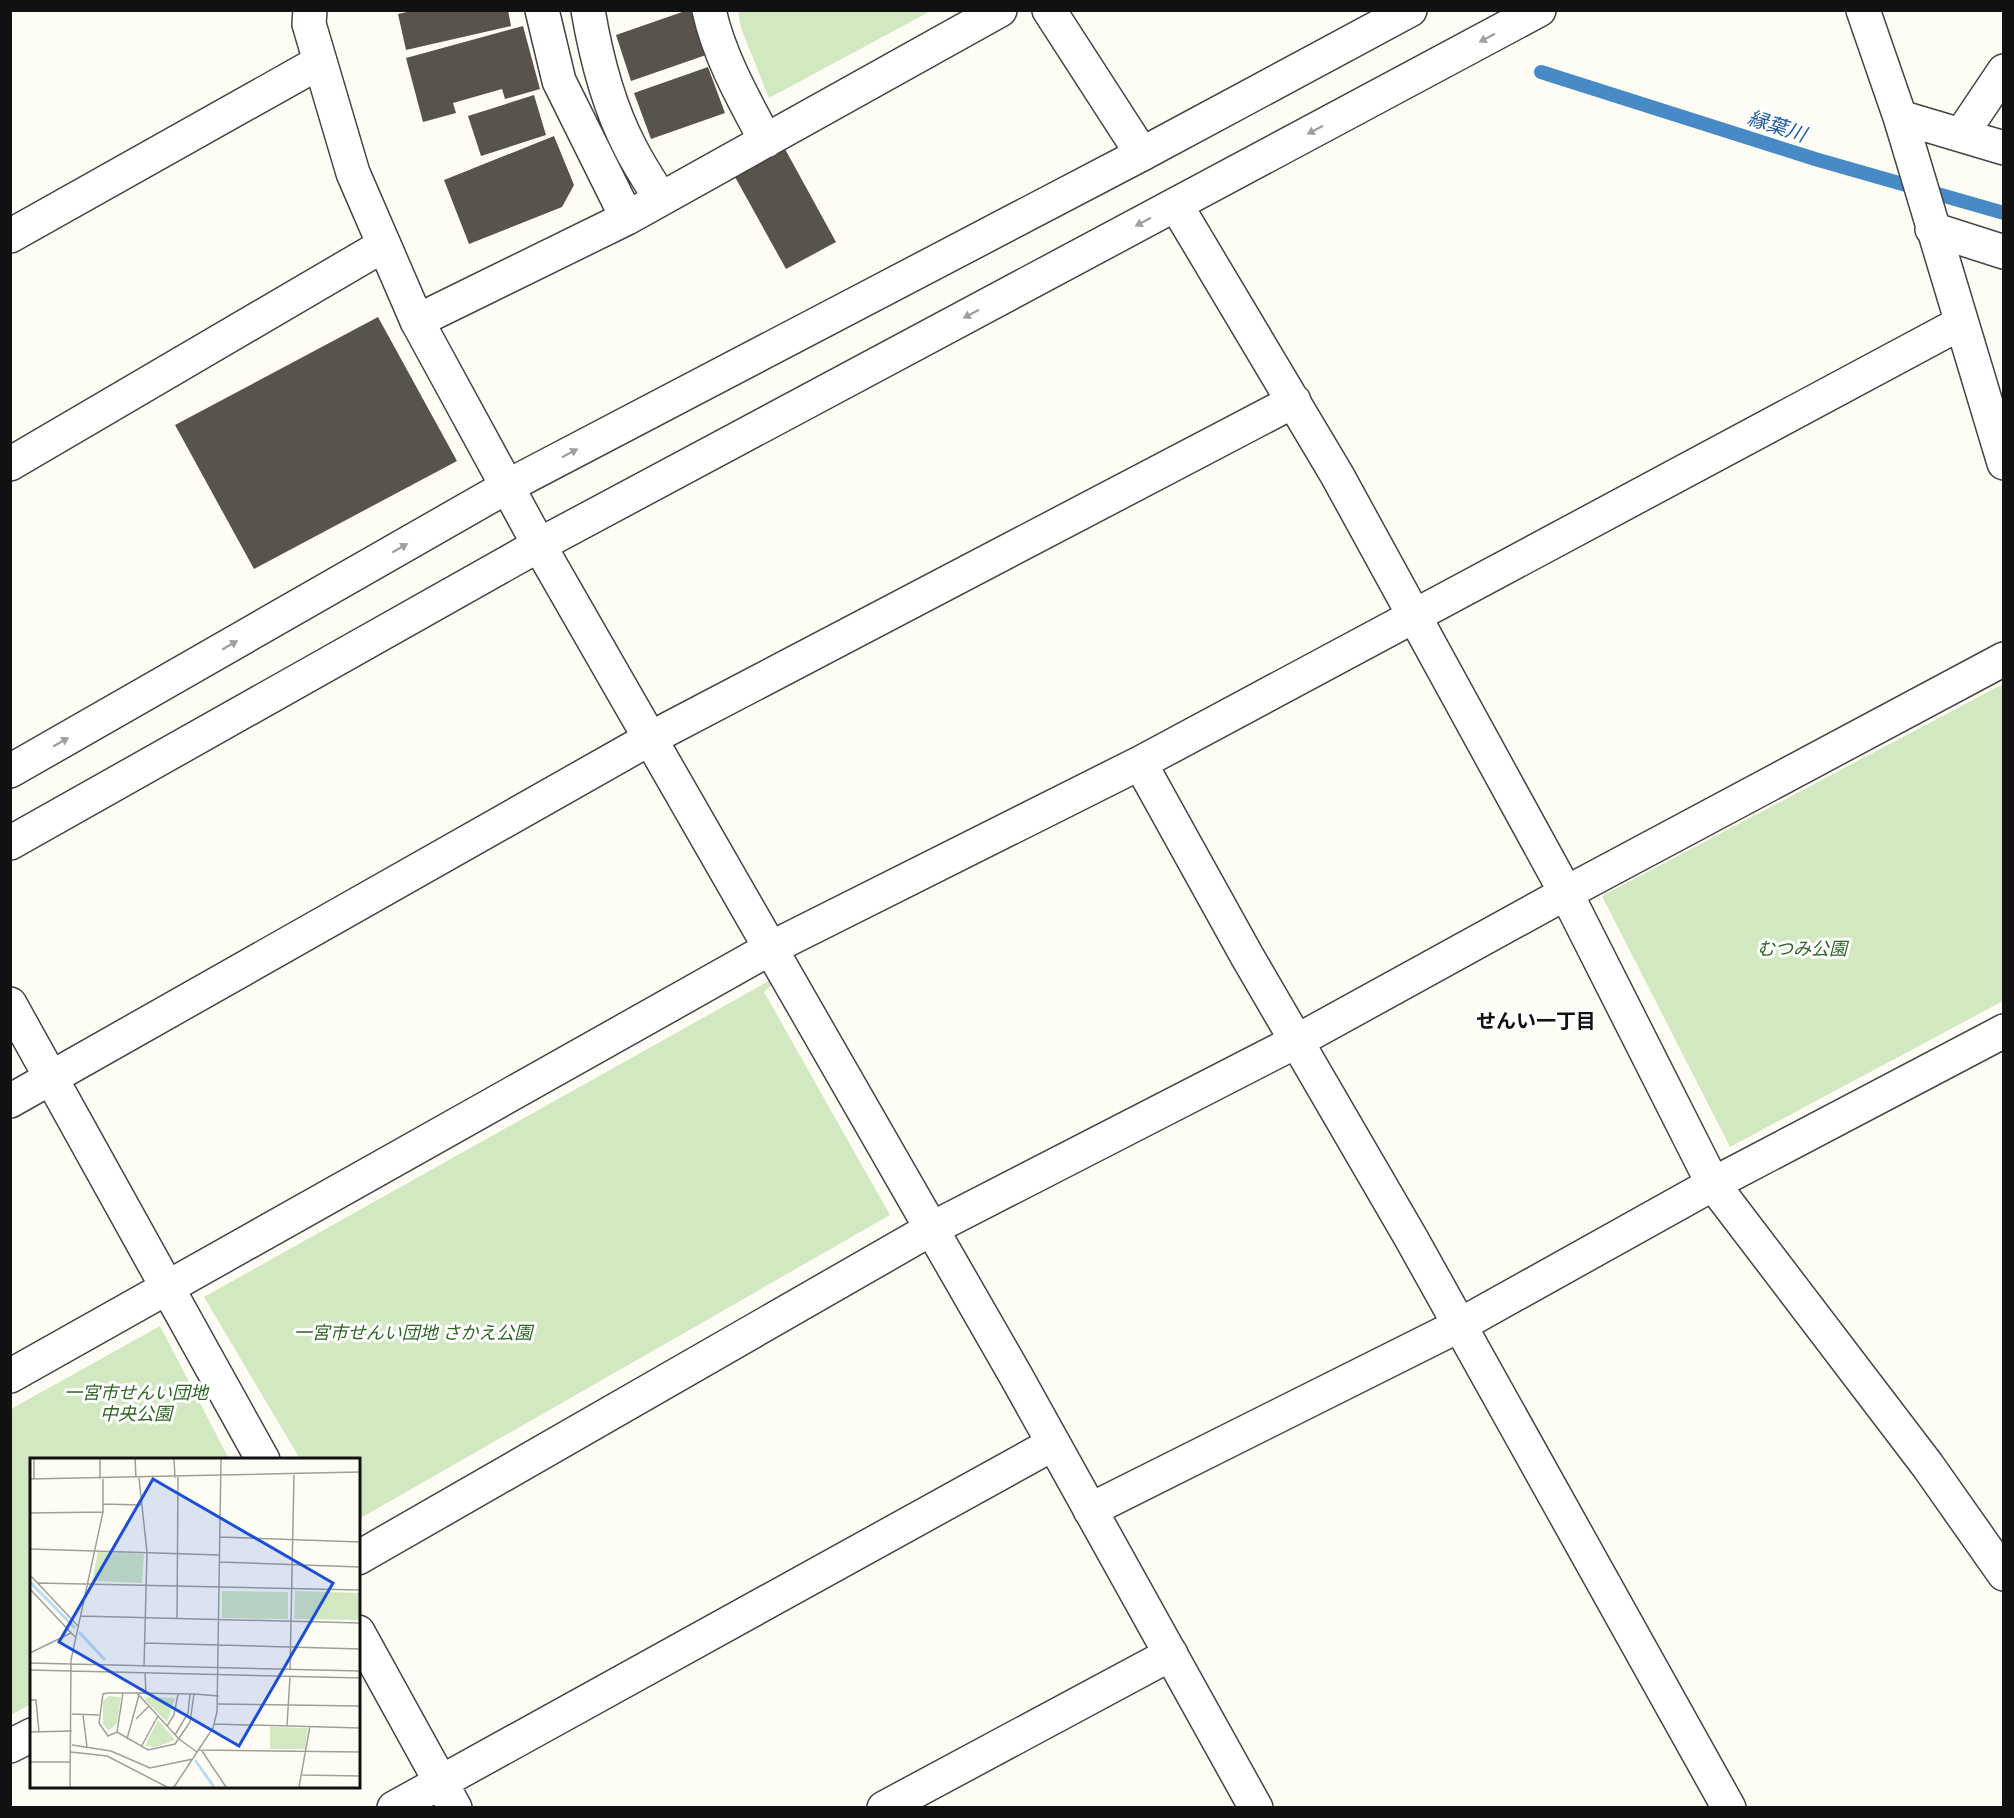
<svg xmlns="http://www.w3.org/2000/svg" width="2014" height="1818" viewBox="0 0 2014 1818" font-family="'Times New Roman','Noto Sans JP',serif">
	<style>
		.green { fill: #d2e8c0 }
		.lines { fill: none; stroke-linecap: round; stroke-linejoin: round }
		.stream { stroke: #488ac6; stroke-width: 14 }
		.building { fill: #59534e }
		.minor-casing { stroke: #444; stroke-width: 36 }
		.tertiary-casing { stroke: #444; stroke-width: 36 }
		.minor { stroke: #fff; stroke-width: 33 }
		.tertiary { stroke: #fff; stroke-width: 33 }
		.oneway { fill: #a0a0a0 }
		.labels { text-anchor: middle; stroke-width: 6; stroke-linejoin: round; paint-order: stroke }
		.park-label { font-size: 18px; font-style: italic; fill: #2d6624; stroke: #fff }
		.water-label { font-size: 20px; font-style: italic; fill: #205d9d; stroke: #fff }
		.neighbourhood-label { font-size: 20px; font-weight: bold; fill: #111; stroke: #fff }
		.inset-river { fill: none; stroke: #bddbf3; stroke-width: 3 }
		.inset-road { fill: none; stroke: #9f9f9a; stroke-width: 1.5 }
		.view { fill: #1d4ed8; fill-opacity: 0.15; stroke: #1d4ed8; stroke-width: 3 }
		.inset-edge { fill: none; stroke: #111; stroke-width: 3 }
	</style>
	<rect width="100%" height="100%" fill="#fefdf5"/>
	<!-- green -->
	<path class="green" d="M738,11V10L931,11L769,98L741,28Z
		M2003,684V1001L1730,1147L1602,896Z
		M785,972L764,992L890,1215L359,1519L358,1460L300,1459L204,1297Z
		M160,1326L229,1459L32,1460L31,1704L11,1715V1409Z"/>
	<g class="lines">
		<!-- stream -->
		<path class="stream" d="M1541,72L1815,159L2004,213"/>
	</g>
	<!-- building -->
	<path class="building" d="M407,10H508L511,26L406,50L398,14L407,12Z
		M688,10H694L709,54L631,81L616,35Z
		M523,26L540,89L505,99L502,89L453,103L456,113L423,122L406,58Z
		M708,67L725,113L651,139L634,93Z
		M534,95L546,135L481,156L468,116Z
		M554,136L574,185L562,207L469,244L444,180Z
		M785,149L836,242L786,269L735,177Z
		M378,317L457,461L254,569L175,425Z"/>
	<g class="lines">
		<defs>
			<path id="minor" d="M542,10L559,81L627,218
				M588,10C596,57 608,105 630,147C639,165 650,182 661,199
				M709,10C719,56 744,100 766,141
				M1049,10L1142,154
				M1863,10L1900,117L2004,463
				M1900,117L2004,148
				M1961,135L2004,71
				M1176,205L1337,475L1566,893L1713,1184L1928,1466L2004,1574
				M1932,229L2004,252
				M10,236L320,62
				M417,321L627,218L1000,10
				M10,464L384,245
				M1140,763L1247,956L1411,1238L1729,1808
				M10,1004L263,1460
				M10,1101L651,738L1294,401
				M10,1376L771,948L1140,763L1961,323
				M1090,1510L1460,1325L1713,1184L2004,1031
				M358,1558L931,1229L1297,1041L1566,893L2004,659
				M358,1632L455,1808
				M10,1746L32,1735
				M394,1808L1053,1444
				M884,1808L1171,1654"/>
			<path id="tertiary" d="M310,10L309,24L353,173L417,321L539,545L1016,1376L1256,1808
				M10,771L508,486L1142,154L1410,10
				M10,843L539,545L1539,10"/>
		</defs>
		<!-- minor casing -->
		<use href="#minor" class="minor-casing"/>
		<!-- tertiary casing -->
		<use href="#tertiary" class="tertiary-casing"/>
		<!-- minor -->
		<use href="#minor" class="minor"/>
		<!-- tertiary -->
		<use href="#tertiary" class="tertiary"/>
	</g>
	<!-- one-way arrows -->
	<defs><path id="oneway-solid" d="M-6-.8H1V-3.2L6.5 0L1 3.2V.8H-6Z" transform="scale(1.5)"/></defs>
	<g class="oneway">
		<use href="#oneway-solid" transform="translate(1487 38) rotate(152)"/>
		<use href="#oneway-solid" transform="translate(1315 130) rotate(152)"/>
		<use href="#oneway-solid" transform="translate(1143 222) rotate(152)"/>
		<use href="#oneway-solid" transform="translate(971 314) rotate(152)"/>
		<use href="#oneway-solid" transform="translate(570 453) rotate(-28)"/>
		<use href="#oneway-solid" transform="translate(400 548) rotate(-30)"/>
		<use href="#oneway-solid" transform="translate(230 645) rotate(-30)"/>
		<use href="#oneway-solid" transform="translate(61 742) rotate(-30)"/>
	</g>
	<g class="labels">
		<!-- park labels -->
		<g class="park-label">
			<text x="1802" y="955">むつみ公園</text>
			<text x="413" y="1339">一宮市せんい団地 さかえ公園</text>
			<text x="136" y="1399">一宮市せんい団地<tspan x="136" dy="21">中央公園</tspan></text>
		</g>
		<!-- water labels -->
		<g class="water-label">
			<text transform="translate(1777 126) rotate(18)" y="7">縁葉川</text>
		</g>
		<!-- neighbourhood labels -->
		<g class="neighbourhood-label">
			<text x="1536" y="1028">せんい一丁目</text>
		</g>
	</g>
	<!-- overview -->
	<g transform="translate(30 1458)">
		<rect width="330" height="330" fill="#fefdf5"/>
		<path d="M68,94L114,96L112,125L62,123ZM192,133L258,134V161L192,160ZM265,133L330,135V162L264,161ZM79,238L91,239L87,265L79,273L73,266V243ZM117,239L145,240L137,264L115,242ZM128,262L145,282L126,289L115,288ZM240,269L278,270L275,291H240Z" fill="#d2e8c0"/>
		<path class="inset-river" d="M0,124L45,170M49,174L75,202M165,302L184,329"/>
		<path class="inset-road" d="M4,1V21M70,1V21M105,1L106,20M144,1L145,20M109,20L117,94L114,209M0,21L330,14M73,46L111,47M0,55L73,54M190,79L330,84M0,91L190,97M190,104L330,109M0,117L48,168M8,125L330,132M0,131L45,179M50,158L330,165M147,161L148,19M114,185L330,191M0,195L41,175M0,205L330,213M0,212L330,220M260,212L264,17M115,215L116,235M93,235L87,274L78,278L69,265L73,236L78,235H107L160,236H164L189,238M107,235L149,281L167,294M0,242H6L9,274M188,246L330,248M42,256L69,257M53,257L57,289M106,261L119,248M184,266L330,270M257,267L260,219M137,268L144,257L148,236M0,274L42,273M87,274L118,292L145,286L160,264L164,236M145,277L158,255L160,236M97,281L109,237M42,287L81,293L120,310L163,301M111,289L128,258M169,292L330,294M172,293L196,329M41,294L77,298L137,329M0,304H41M272,317L330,318M40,329L41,202L73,54V21M144,329L183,270L187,254L191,1M269,329L280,268"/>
		<path class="view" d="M123,21L303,125L209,288L29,184Z"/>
		<rect width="330" height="330" class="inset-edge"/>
	</g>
	<!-- border -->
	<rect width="2014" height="1818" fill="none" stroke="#111111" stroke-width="24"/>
</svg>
